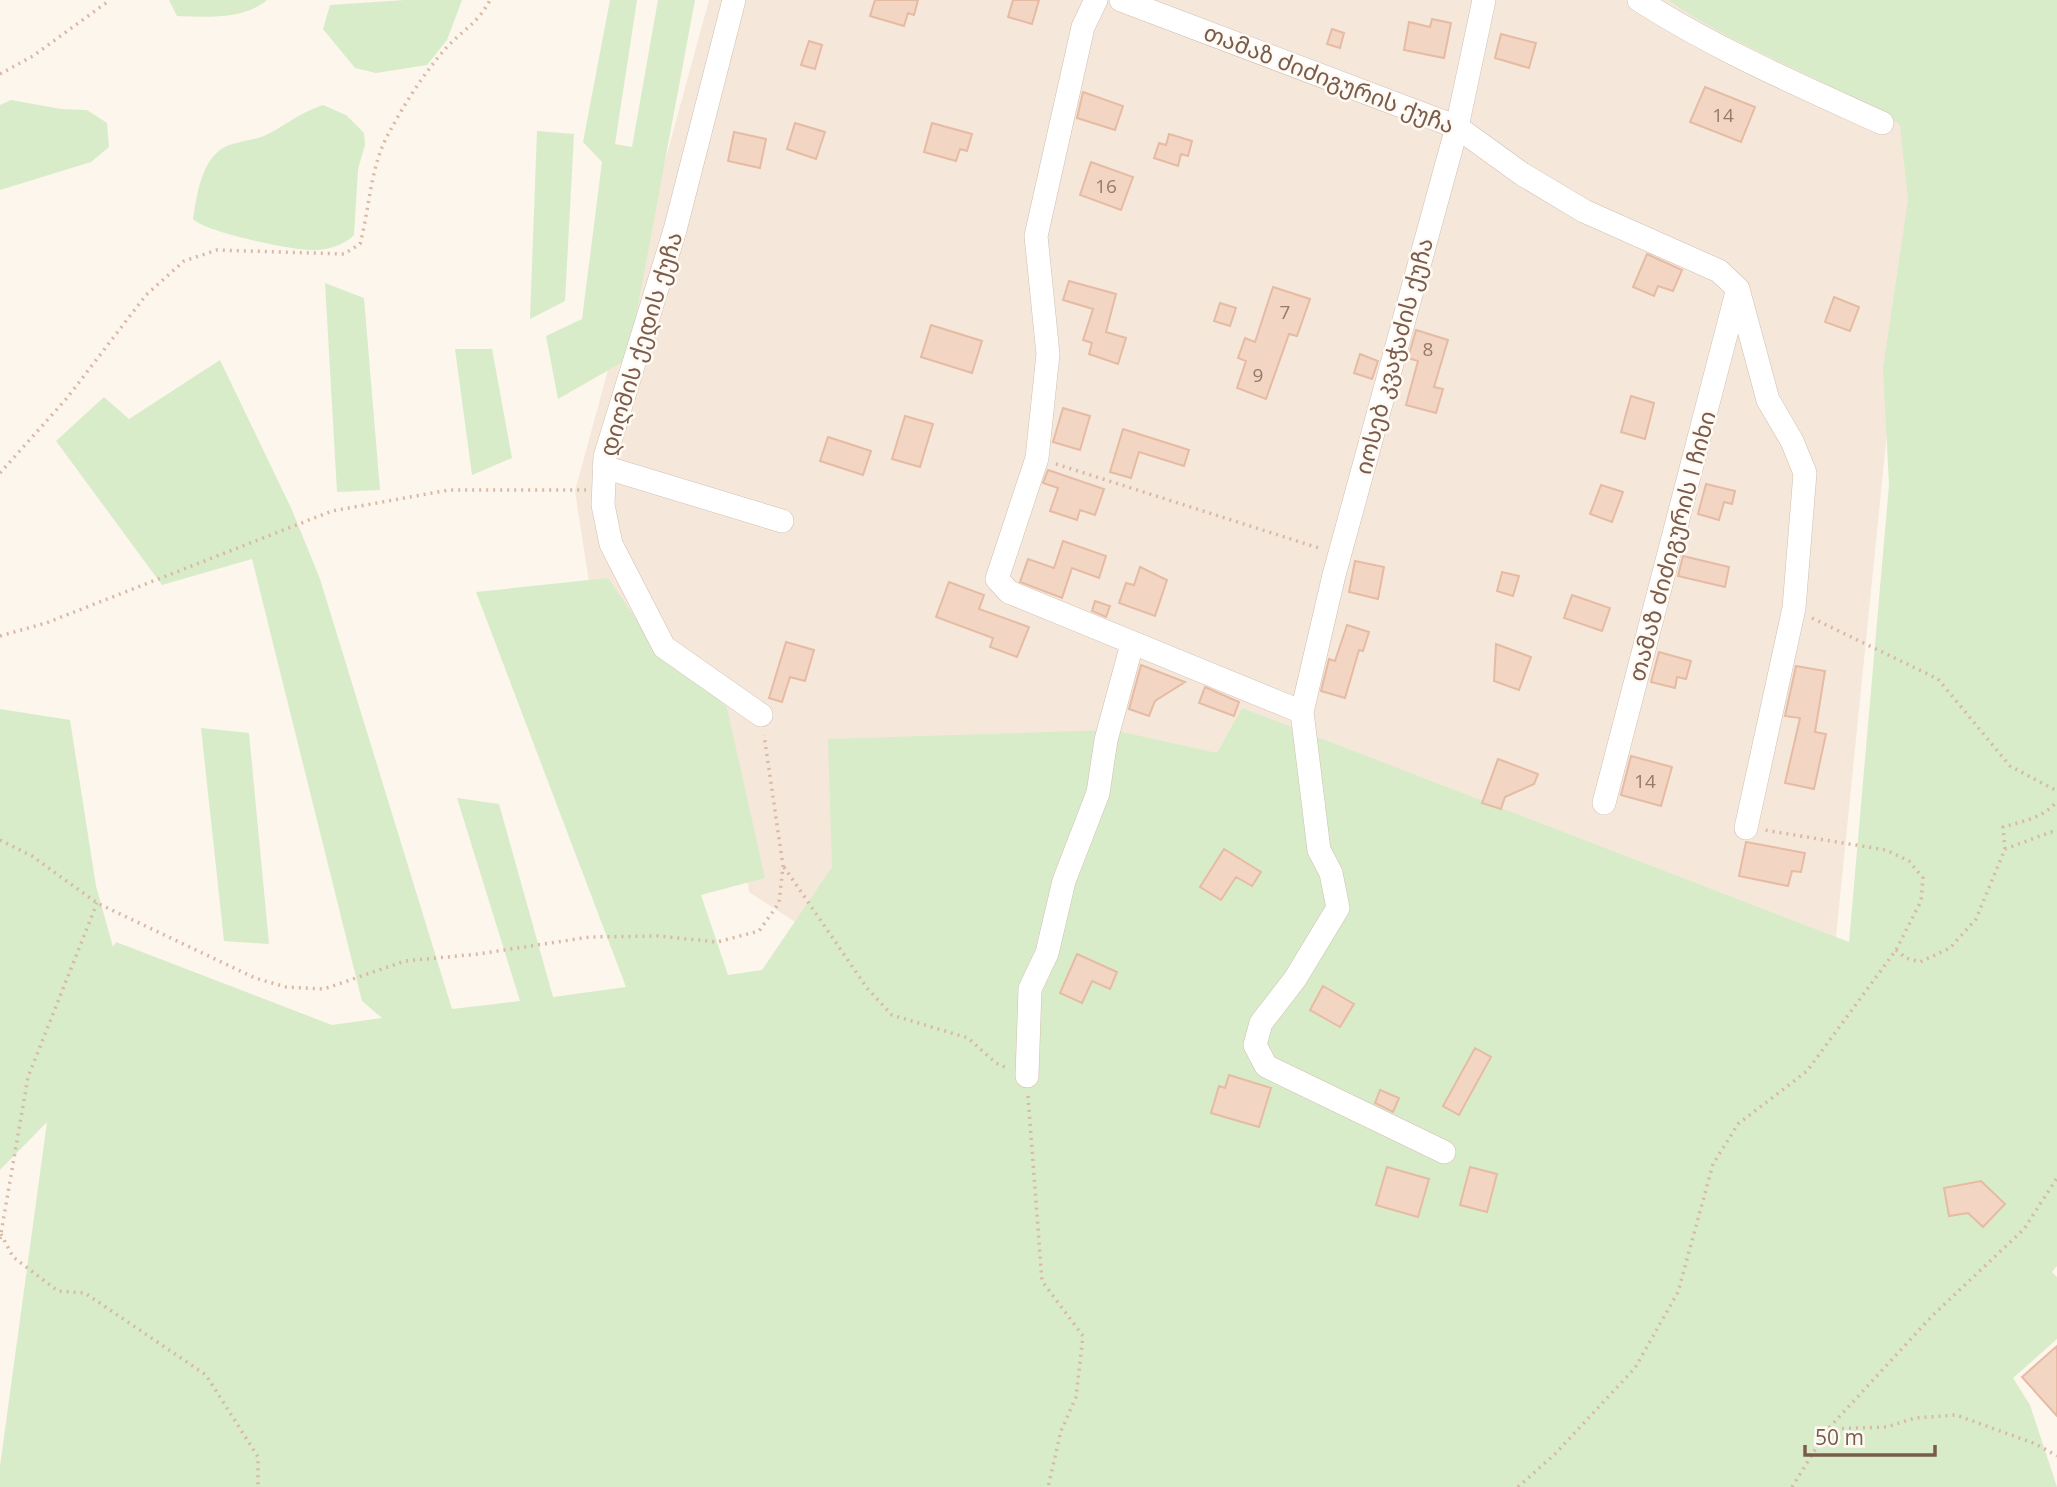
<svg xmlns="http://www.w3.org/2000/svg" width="2057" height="1487" viewBox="0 0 2057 1487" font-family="'Open Sans','Noto Sans Georgian',sans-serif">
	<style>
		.residential { fill: #f5e8da }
		.green { fill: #d8ecc9 }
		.building { fill: #f3d5c3; stroke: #e6bba3; stroke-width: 2 }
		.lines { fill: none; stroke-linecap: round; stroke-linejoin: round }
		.minor-casing { stroke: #d1beb0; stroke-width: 24 }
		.path { stroke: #d9b8a5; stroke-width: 3.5; stroke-dasharray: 2 5; stroke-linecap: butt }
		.minor { stroke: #fff; stroke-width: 23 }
		.labels { text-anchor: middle; stroke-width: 5; stroke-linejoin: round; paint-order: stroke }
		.number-label { font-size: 19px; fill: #987a6a }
		.street-label { font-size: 23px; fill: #7a5c4d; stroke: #fffaf3 }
	</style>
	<rect width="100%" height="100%" fill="#fdf6ec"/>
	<!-- residential -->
	<path class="residential" d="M709,0H1902L1918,126L1835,947L1133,1142L749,892L731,724L596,628L575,491Z"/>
	<!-- green -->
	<path class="green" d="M169,0H267C243,20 208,17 177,16Z
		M405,0H462L447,40L427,65L376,73L355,68L323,29L330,5Z
		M610,0H637L615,144L632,147L658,0H695L628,359L558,399L546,336L582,319L602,162L583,142Z
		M1668,0H2057V1266L2052,1272L2057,1277V1339L2013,1378L2030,1405L2057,1487H0V1466L47,1122L0,1170V709L70,720L96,886L113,947L116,942L332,1025L382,1018L362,1001L252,559L162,585L56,441L104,397L129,419L220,360L292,510L320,579L452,1009L520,1001L457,798L499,804L553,997L626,987L476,592L608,578L639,623L727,708L765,878L701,895L728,975L762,970L832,867L828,739L1113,730L1217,753L1242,708L1849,942L1889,485L1883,368L1908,200L1900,125C1826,78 1740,50 1668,0Z
		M11,100L61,109L87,110L107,123L109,147L91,162L0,190V105Z
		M323,105L346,115L364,133L365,145L358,169L354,235C344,246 324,251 309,250C288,249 205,232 193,219C197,194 202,155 229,145C241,141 255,140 266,135C288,124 297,114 323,105Z
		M537,131L574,134L565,301L530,319Z
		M325,283L364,298L380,490L337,492Z
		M455,349H492L512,458L472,475Z
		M201,728L249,733L269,944L224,941Z"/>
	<!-- building -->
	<path class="building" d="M875,0H918L914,15L908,13L904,26L870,16Z
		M1013,0H1039L1032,24L1008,17Z
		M1432,19L1451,23L1444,58L1404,50L1409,22L1430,27Z
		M1332,29L1344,33L1340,48L1327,44Z
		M1501,34L1536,43L1529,68L1495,58Z
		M809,41L822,45L815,69L801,65Z
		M1705,87L1755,107L1741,142L1690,122Z
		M1083,92L1123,106L1115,130L1077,118Z
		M795,123L825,132L816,159L787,149Z
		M932,123L972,134L967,151L960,149L956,161L924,152Z
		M734,132L766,139L760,168L728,161Z
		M1169,134L1192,141L1188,156L1181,154L1178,166L1154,158L1159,143L1166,145Z
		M1091,162L1133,177L1121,210L1080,195Z
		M1647,254L1682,270L1673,291L1658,286L1654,296L1633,287Z
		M1069,281L1116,294L1106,332L1126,338L1118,364L1089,354L1092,343L1083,340L1093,309L1063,300Z
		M1273,287L1310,299L1297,336L1289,334L1266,399L1237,388L1246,361L1238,358L1245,338L1255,342Z
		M1834,297L1859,307L1850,331L1825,322Z
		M1220,303L1236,308L1230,326L1214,321Z
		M931,325L982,341L972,373L921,357Z
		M1416,330L1448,340L1434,387L1443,389L1436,413L1406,405L1418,361L1408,358Z
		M1360,354L1378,361L1372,379L1354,373Z
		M1631,396L1654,403L1645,439L1621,432Z
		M1063,408L1090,416L1080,450L1053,442Z
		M905,416L933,424L920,467L892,459Z
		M1123,429L1189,450L1184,466L1139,452L1131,478L1110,472Z
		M828,437L871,451L863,475L820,461Z
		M1048,470L1104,489L1095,515L1080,510L1077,520L1050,511L1058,488L1043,483Z
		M1706,484L1735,491L1732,504L1724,502L1719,520L1698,514Z
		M1601,485L1623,492L1612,522L1590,514Z
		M1063,541L1106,556L1099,578L1072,568L1062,598L1020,582L1028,559L1054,568Z
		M1683,556L1729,567L1725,587L1678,576Z
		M1355,561L1384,567L1378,599L1349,592Z
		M1140,567L1167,580L1155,616L1119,603L1126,583L1134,585Z
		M1502,572L1519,576L1513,596L1497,591Z
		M949,582L984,595L979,609L1029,627L1017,657L990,647L993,638L936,617Z
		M1572,595L1610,608L1602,631L1564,618Z
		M1095,601L1110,606L1106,617L1092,611Z
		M1347,625L1369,632L1363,651L1359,650L1345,698L1321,691L1329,659L1335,661Z
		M786,642L814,650L805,681L790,677L782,702L769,698Z
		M1496,644L1531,657L1519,690L1494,681Z
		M1659,652L1691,661L1686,679L1677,677L1675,688L1651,682Z
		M1141,665L1185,682L1155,701L1149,716L1129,709Z
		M1796,666L1825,671L1815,732L1826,734L1814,789L1785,783L1800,718L1785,716Z
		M1205,687L1239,702L1234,716L1199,703Z
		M1631,756L1672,767L1661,806L1621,795Z
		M1498,759L1538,774L1534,784L1505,797L1501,809L1482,803Z
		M1746,842L1805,853L1801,872L1792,871L1788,886L1739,876Z
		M1224,849L1261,872L1252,886L1236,877L1221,900L1200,887Z
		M1077,954L1117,972L1110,989L1092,981L1082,1003L1060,993Z
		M1323,986L1354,1004L1340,1027L1310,1010Z
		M1475,1048L1491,1057L1459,1115L1443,1106Z
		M1229,1075L1271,1088L1259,1127L1211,1113L1219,1086L1225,1088Z
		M1380,1090L1399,1098L1393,1112L1375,1103Z
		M1387,1167L1429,1179L1418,1217L1376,1205Z
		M1470,1167L1497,1174L1487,1212L1460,1205Z
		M1981,1181L2005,1204L1983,1227L1968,1213L1949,1216L1944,1188Z
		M2057,1346V1416L2022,1377Z"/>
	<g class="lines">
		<defs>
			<path id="minor" d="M734,0L675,230L605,457L603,505L611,544L664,647L761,715
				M1096,0L1083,27L1036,236L1048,354L1037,458L997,579L1009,592L1302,712
				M1121,0L1457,127L1522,174L1584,211L1719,271L1738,289L1768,400L1792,441L1805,473L1794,608L1746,828
				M1639,0C1715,49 1799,85 1882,123
				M604,467L782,521
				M1604,803L1737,292
				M1027,1076L1030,989L1047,953L1064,881L1098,793L1106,740L1132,644
				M1444,1152L1266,1066L1255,1045L1261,1023L1295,979L1338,908L1331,873L1319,850L1302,712L1334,575L1457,127L1484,0"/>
		</defs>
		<!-- minor casing -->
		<use href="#minor" class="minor-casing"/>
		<!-- path -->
		<path class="path" d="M0,74L33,56L110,0
			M1056,464L1322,549
			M0,473L67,398L146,295L184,261L217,250L344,254L360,244C370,207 370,165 390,131C405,103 426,70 447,47C464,29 478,23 490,0
			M1812,618L1938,679L2010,766L2057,791
			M0,636L46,623L332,511L449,490H586
			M0,840L32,856L97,903L255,978L286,987L324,989L405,961L478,954L590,937L658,936L717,942L759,931L779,903L783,866L764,735
			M2005,849L2003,827C2023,821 2044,818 2057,801
			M784,867L867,988L892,1015L968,1038L996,1063L1009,1069
			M1896,950L1906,958L1920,962L1950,948L1976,919L2005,849L2051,832L2057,834
			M1028,1096L1042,1281L1083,1336L1076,1397L1061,1431L1048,1487
			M1,1234L13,1257L58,1291L85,1293L206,1375L258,1457V1487
			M0,1239L28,1077L97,903
			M1828,1429L1887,1427L1915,1418L1956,1415L2036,1444L2057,1456
			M1518,1487L1555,1454L1635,1368L1678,1292L1713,1164L1738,1124L1807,1071L1896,950L1921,901L1923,878L1909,861L1886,850L1764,830
			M1792,1487L1828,1429L1932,1316L2024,1229L2057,1178"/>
		<!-- minor -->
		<use href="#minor" class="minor"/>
	</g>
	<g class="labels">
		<!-- number labels -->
		<g class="number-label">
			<text x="1723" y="122">14</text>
			<text x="1106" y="193">16</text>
			<text x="1285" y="319">7</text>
			<text x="1428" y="356">8</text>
			<text x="1258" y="382">9</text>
			<text x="1645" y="788">14</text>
		</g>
		<!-- street labels -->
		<g class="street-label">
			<text transform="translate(1329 79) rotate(21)" y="8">თამაზ ძიძიგურის ქუჩა</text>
			<text transform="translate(641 344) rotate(-73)" y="8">დიღმის ქედის ქუჩა</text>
			<text transform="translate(1394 356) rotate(-75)" y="8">იოსებ კვაჭაძის ქუჩა</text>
			<text transform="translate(1672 546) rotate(-75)" y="8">თამაზ ძიძიგურის I ჩიხი</text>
		</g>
	</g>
	<!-- scale -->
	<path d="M1805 1445v10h130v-10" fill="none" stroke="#7a5c4d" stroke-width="3.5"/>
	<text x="1815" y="1445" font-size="21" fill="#7a5c4d" stroke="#fffaf3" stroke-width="5" paint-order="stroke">50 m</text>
</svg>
